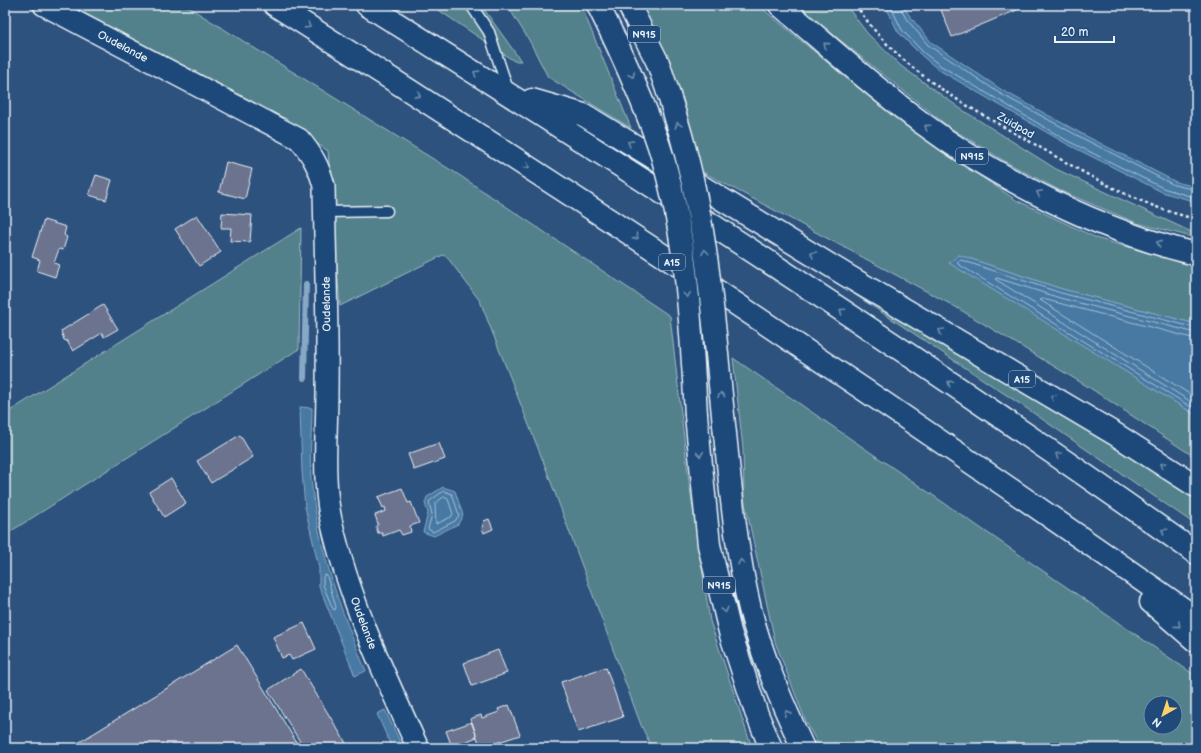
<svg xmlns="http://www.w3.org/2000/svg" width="1201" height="753" viewBox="0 0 1201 753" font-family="'Balsamiq Sans',sans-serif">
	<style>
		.green { fill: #53818b; stroke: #9eb9c2; fill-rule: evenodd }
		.water { fill: #4679a3; stroke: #87a9c5 }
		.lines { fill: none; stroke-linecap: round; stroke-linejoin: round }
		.shore { stroke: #a7c1d6; stroke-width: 1 }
		.stream { stroke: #87a9c5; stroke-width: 6 }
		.building { fill: #6c738e; stroke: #e8f1f8 }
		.lane-casing { stroke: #e8f1f8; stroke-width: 13 }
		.street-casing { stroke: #e8f1f8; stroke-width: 24 }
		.primary-casing { stroke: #e8f1f8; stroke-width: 25 }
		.highway-casing { stroke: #e8f1f8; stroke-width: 25 }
		.path { stroke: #e8f1f8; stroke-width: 2.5; stroke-dasharray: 3 3; stroke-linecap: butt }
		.lane { stroke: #1f4a7a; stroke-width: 10 }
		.street { stroke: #1f4a7a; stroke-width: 21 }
		.primary { stroke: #1f4a7a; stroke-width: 22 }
		.highway { stroke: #1f4a7a; stroke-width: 22 }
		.primary-bridge-casing { stroke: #e8f1f8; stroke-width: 25; stroke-linecap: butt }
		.primary-bridge { stroke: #1f4a7a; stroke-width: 22 }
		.oneway { stroke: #6f8dac }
		.labels { text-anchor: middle; stroke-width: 3; stroke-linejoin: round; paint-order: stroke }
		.shield { fill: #1f4a7a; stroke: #acbfd2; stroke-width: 1 }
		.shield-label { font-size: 10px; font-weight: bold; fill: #e8f1f8 }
		.street-label { font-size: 11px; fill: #e8f1f8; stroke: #1f4a7a }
	</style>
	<rect width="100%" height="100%" fill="#2e527e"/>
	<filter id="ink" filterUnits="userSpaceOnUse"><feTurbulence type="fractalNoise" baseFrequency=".025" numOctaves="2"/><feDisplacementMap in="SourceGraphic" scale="8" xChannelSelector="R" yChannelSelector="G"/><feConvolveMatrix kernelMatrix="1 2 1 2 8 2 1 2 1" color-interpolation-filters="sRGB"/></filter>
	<g filter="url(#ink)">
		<!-- green -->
		<path class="green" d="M63,5H185L459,175L670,316L689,482L710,621L752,748H652L641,725L545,466L480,301L447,257L443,255L340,306L328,151L278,117Z
			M431,5H481L521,61H514Z
			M507,5H581L631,128L548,77L529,40Z
			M640,5H758L839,72L953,158L1016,200L1099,239L1196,266V324L1062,289L959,255L950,263L1196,415V458L1090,388L954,306L701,171L683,98L659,42Z
			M796,5H846L867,33L901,66L961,109L1056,169L1196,234V238L1137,223L1061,191L1006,162L949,127Z
			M301,228L299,349L5,535V414Z
			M788,246L1196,497V525L1026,408L786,249Z
			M733,358L1196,676V748H820L806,722L775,642L744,498L743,449ZM1151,703H1175V727H1151Z"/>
		<!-- water -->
		<path class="water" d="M885,5H903L909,15L931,42L1002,90L1086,136L1176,182L1196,187V202L1162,192L1065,143L939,70L922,56L898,32Z
			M959,255L1062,289L1196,324V415L949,263Z
			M300,407L312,408C312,431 309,455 311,478C317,546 340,609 366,671L355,676L319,586V568L305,507L302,472Z
			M443,487L455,491L463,515L458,524L434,536L423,532L428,513L425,503L427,497Z
			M385,710L403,748H392L377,714Z"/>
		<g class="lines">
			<!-- shore -->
			<path class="shore" d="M890,5L902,30L924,53L941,66L1066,140L1163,188L1196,198
				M900,5L905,17L928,45L999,93L1084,139L1174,185L1196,190
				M1196,328L1061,293L961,260L957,262L958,264L1196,410
				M1196,333L1060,298L997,278L995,279L1196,405
				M1196,339L1043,299L1040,300L1196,398
				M444,491L452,494L459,515L455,521L433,532L428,529L432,514L429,502Z
				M444,497L448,499L453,514L451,517L436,524L435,504Z
				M325,575L327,576L336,607L335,610L333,609L323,585V577Z"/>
			<!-- stream -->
			<path class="stream" d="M304,378L306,284"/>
		</g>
		<!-- building -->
		<path class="building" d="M939,5H1029L952,37Z
			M226,162L252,169L245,199L219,192Z
			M96,175L112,180L106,200L89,195Z
			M222,213L252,215L250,242L230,241L231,228H221Z
			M197,215L221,252L199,266L175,229Z
			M44,220L66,227L64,235L67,237L63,250L59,249L54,263L59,265L55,277L37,271L40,260L32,257Z
			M103,305L118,329L104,337L102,333L73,351L67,341L64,340L61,331Z
			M240,435L253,457L211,483L197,461Z
			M439,443L445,459L414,470L408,454Z
			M171,478L186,503L164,517L149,492Z
			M402,488L408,503L411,502L419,523L410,526L411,532L402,535L399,530L383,536L382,533H378L376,527L378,524L375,515L386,511L385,507L383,508L378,497Z
			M489,519L493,529L484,533L482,528L484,521Z
			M304,623L316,649L292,660L289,655L282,658L273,637Z
			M237,645L300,748H70Z
			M498,650L507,673L472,686L464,663Z
			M606,667L623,717L578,732L561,682Z
			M301,669L349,748H304L268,690Z
			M509,705L520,735L481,748L470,719L481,715L482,718L499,712L498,709Z
			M472,722L477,737L452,747L446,731Z"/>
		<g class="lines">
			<defs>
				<path id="lane" d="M471,5L489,32L508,90
					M325,212L387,211"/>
				<path id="street" d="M44,5L299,139C312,154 319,167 324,186C325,254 328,323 327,391C327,434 322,478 331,520C349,600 384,674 418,748"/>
				<path id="primary" d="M598,5L615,40
					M629,5L658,63
					M780,5C827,45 872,86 922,123C999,180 1103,232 1196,254
					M696,415L709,545L730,632L756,712L771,748
					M725,434C731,492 736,551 750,609C762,657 782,703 803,748"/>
				<path id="highway" d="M275,5C587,202 894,406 1196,618
					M367,5C648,181 926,361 1196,553
					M532,100L584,115L846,275L1115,434L1196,486
					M1151,602L1196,641"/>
			</defs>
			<!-- lane casing -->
			<use href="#lane" class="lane-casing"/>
			<!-- street casing -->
			<use href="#street" class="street-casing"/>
			<!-- primary casing -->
			<use href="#primary" class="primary-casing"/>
			<!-- highway casing -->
			<use href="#highway" class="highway-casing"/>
			<!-- path -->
			<path class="path" d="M856,5C898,71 970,108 1036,145C1086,174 1139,206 1196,219"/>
			<!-- lane -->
			<use href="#lane" class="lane"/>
			<!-- street -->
			<use href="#street" class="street"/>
			<!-- primary -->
			<use href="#primary" class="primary"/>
			<!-- highway -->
			<use href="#highway" class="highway"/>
			<defs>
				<path id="primary-bridge" d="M615,40C631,75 647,110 659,146C687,232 691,326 696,415
					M658,63C669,94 679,126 687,158C710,248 715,342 725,434"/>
			</defs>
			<!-- primary-bridge casing -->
			<use href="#primary-bridge" class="primary-bridge-casing"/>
			<!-- primary-bridge -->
			<use href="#primary-bridge" class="primary-bridge"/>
		</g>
		<!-- one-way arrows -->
		<defs><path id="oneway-chevron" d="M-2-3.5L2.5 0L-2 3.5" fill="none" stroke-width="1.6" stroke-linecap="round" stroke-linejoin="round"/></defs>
		<g class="oneway">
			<use href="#oneway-chevron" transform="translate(308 26) rotate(32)"/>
			<use href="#oneway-chevron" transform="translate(826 45) rotate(-139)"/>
			<use href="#oneway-chevron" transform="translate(476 73) rotate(-148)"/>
			<use href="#oneway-chevron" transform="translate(632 75) rotate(66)"/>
			<use href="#oneway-chevron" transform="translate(418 95) rotate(32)"/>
			<use href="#oneway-chevron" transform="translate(678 125) rotate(-106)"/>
			<use href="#oneway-chevron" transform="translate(927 127) rotate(-146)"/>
			<use href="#oneway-chevron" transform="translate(630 143) rotate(-149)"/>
			<use href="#oneway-chevron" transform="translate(527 166) rotate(33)"/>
			<use href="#oneway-chevron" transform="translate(1039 193) rotate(-153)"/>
			<use href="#oneway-chevron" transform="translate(636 237) rotate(33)"/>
			<use href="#oneway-chevron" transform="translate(1159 243) rotate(-161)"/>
			<use href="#oneway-chevron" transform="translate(705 252) rotate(-98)"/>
			<use href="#oneway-chevron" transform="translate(813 254) rotate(-149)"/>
			<use href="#oneway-chevron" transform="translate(687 295) rotate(83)"/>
			<use href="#oneway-chevron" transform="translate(842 311) rotate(-146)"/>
			<use href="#oneway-chevron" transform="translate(941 331) rotate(-149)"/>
			<use href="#oneway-chevron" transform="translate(950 383) rotate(-146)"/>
			<use href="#oneway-chevron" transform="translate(721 395) rotate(-96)"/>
			<use href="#oneway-chevron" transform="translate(1053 397) rotate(-149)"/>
			<use href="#oneway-chevron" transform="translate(700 454) rotate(84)"/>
			<use href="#oneway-chevron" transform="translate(1058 455) rotate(-145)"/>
			<use href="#oneway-chevron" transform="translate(1163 465) rotate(-147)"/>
			<use href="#oneway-chevron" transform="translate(1164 531) rotate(-145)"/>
			<use href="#oneway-chevron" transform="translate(741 562) rotate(-100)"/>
			<use href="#oneway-chevron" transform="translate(725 610) rotate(76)"/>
			<use href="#oneway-chevron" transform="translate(1178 625) rotate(41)"/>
			<use href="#oneway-chevron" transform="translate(787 713) rotate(-115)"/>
		</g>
	</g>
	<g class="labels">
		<!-- shield labels -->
		<g class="shield">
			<rect x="628" y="26" width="32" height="16" rx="3"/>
			<rect x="956" y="148" width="32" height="16" rx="3"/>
			<rect x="659" y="254" width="26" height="16" rx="3"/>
			<rect x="1009" y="371" width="26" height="16" rx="3"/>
			<rect x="703" y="577" width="32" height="16" rx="3"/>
		</g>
		<g class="shield-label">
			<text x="644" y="38">N915</text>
			<text x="972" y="160">N915</text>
			<text x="672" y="266">A15</text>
			<text x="1022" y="383">A15</text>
			<text x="719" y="589">N915</text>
		</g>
		<!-- street labels -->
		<g class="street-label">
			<text transform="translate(123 46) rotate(28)" y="4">Oudelande</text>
			<text transform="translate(1016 125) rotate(30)" y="4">Zuidpad</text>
			<text transform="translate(326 304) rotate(-91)" y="4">Oudelande</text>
			<text transform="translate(364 623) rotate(69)" y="4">Oudelande</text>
		</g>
	</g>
	<!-- margin -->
	<rect width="1201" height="753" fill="none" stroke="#1f4a7a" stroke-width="20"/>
	<rect x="10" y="10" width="1181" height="733" fill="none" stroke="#e8f1f8" stroke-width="1.5" filter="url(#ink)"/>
	<!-- north arrow -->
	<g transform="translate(1163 715) rotate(219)"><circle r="19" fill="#1f4a7a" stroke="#6f8dac"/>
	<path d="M0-3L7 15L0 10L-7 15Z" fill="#ffd166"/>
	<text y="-6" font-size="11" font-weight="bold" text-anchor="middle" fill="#e8f1f8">N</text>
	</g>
	<!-- scale -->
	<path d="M1055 36v6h59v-6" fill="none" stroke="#e8f1f8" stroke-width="2"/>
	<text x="1061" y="36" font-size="12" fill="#e8f1f8" stroke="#1f4a7a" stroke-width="3" paint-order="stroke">20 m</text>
</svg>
